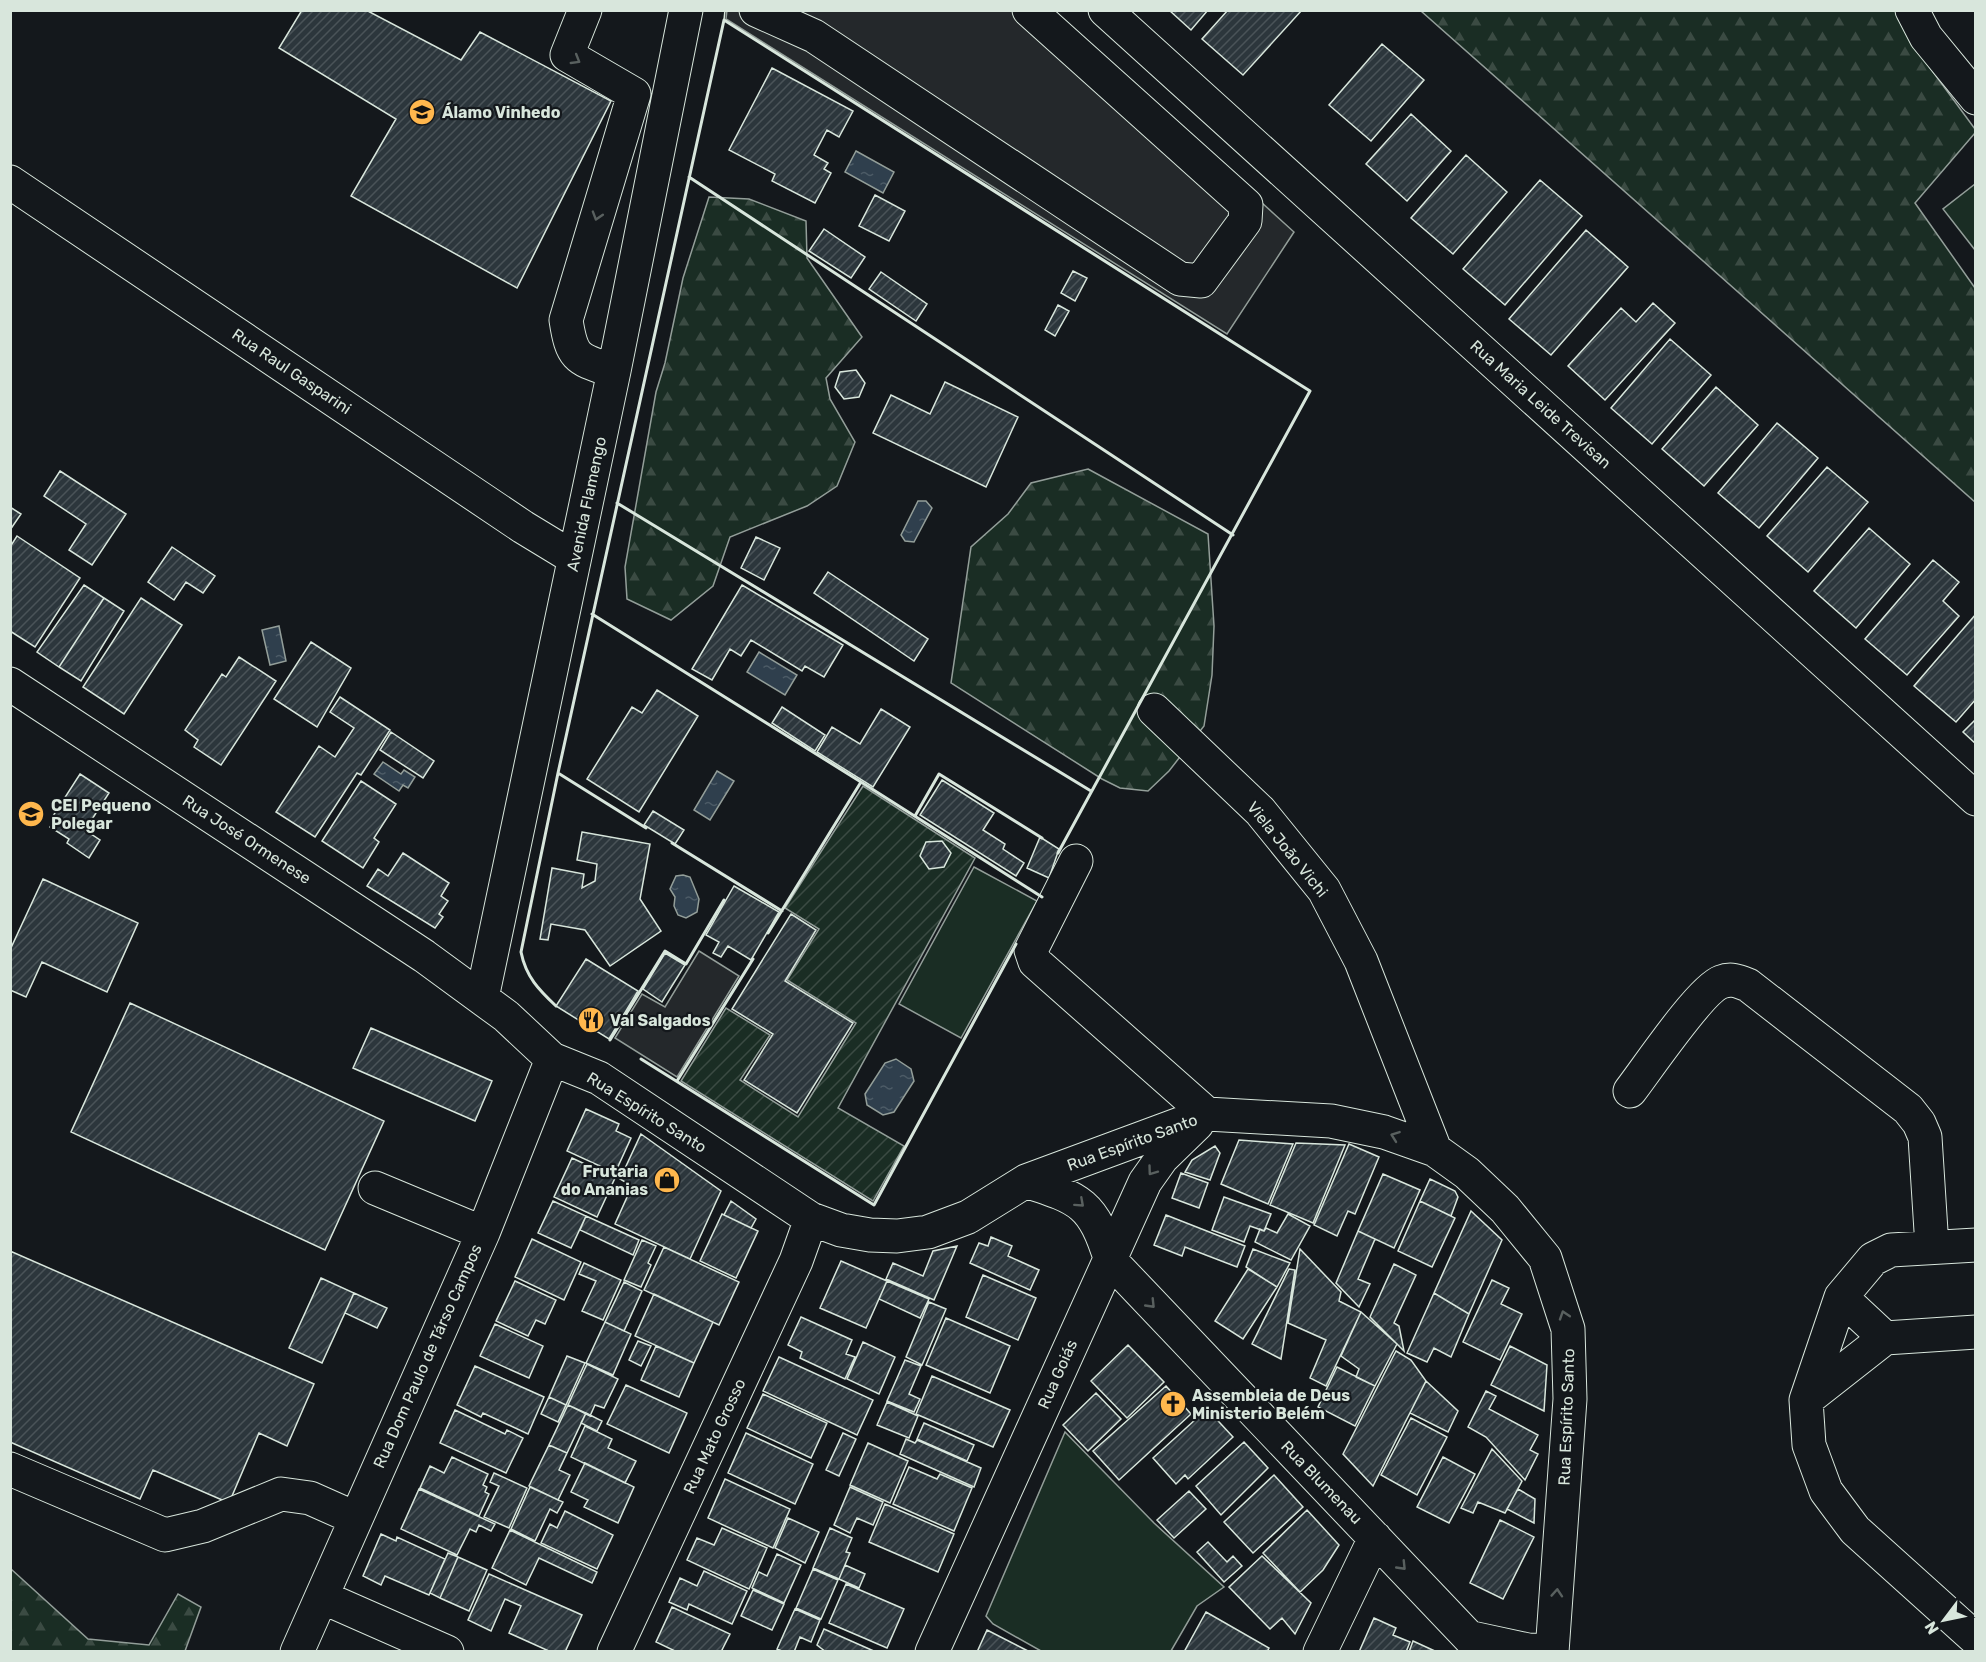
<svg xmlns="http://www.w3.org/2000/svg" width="1986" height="1662" viewBox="0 0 1986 1662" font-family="Rubik,sans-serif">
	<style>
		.grass { fill: #1a2d24; stroke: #939e99; stroke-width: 1.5 }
		.forest { fill: url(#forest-firs); stroke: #939e99; stroke-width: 1.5 }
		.garden { fill: url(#garden-furrows); stroke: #939e99; stroke-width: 1.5 }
		.parking { fill: #24282b; stroke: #939e99; stroke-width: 1.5 }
		.water { fill: url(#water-ripples); stroke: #939e99; stroke-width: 1.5 }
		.building { fill: url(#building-hatch); stroke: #d8e6dc; stroke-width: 1.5 }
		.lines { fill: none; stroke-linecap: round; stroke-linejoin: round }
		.minor-casing { stroke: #d8e6dc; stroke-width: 35 }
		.minor { stroke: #14181c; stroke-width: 33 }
		.fence { stroke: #d8e6dc; stroke-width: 1.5; stroke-dasharray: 8 3; stroke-linecap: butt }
		.wall { stroke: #d8e6dc; stroke-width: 3 }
		.oneway { stroke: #59605f }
		.labels { text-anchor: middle; stroke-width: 4.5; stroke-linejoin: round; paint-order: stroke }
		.poi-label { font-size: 16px; font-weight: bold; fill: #d8e6dc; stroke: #14181c; text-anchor: start }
		.street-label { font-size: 16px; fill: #d8e6dc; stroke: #14181c }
	</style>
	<defs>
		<pattern id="forest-firs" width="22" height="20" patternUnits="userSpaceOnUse" patternTransform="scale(1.5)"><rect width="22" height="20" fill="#1a2d24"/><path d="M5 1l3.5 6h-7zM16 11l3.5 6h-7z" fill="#3b4b43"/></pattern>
		<pattern id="garden-furrows" width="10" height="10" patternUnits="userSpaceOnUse" patternTransform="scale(1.5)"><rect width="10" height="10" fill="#1a2d24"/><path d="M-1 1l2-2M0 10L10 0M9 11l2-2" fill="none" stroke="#3b4b43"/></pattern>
		<pattern id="water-ripples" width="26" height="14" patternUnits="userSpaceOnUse" patternTransform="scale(1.5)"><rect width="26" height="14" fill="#2f3f4d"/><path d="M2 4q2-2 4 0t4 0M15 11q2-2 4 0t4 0" fill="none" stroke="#4c5b66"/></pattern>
		<pattern id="building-hatch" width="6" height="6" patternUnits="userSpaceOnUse" patternTransform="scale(1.5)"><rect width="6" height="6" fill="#2c363c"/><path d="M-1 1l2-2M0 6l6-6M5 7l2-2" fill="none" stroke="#4a5358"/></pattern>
	</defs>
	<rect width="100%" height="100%" fill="#14181c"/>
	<!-- grass -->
	<path class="grass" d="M1975,184V250L1943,209Z
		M974,867L1037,901L961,1038L899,1004Z
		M1065,1432L1154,1523L1224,1587L1197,1606L1171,1651H1041L993,1624L986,1616Z"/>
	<!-- forest -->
	<path class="forest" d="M1421,11H1902L1928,65L1975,129V133L1915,203L1975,288V502Z
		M709,197L749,199L806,221L807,258L862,337L826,378L830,399L855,442L837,486L807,506L730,537L713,586L671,620L627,599L625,567L656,392L665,363L683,278Z
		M1088,469L1208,534L1214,626L1212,675L1204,726L1169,771L1148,791L1120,788L1102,779L951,683L971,547L1008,514L1031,483Z
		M11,1569L88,1639L149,1645L178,1594L201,1607L185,1651H11Z"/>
	<!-- garden -->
	<path class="garden" d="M863,786L975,858L838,1108L904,1146L873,1201L681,1081L726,1008L770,1035L740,1080L798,1117L856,1023L787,980L819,929L785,908Z"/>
	<!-- parking -->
	<path class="parking" d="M727,10L1050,11L1294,232L1227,334L726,19Z
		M699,951L739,976L677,1077L615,1038L642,994L665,1007Z"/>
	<!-- water -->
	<path class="water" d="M856,151L894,172L883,193L845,172Z
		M918,501H926L932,508L914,542L905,541L901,535Z
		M279,626L286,661L270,665L262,630Z
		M759,652L797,675L785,695L747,672Z
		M383,762L401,774L404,770L415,777L408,788L403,785L399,791L374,774Z
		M717,771L734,781L710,820L694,810Z
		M683,875L690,877L699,899L697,912L686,918L678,915L674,906L675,897L670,889L676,876Z
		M896,1059L911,1069L914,1081L894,1112L883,1115L867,1105L865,1094L885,1063Z"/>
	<!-- building -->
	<path class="building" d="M302,10H366L461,60L480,32L611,101L517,288L351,196L396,119L279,48Z
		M1169,10H1208L1191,30Z
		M1228,10H1302L1243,75L1202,39Z
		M1382,44L1424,80L1371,141L1329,105Z
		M772,68L853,111L839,137L827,130L814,155L828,163L824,169L831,173L815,203L772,181L775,174L729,150Z
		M1411,114L1451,151L1407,201L1366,164Z
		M1466,155L1507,192L1453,254L1411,218Z
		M1540,180L1582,216L1505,305L1463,269Z
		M875,195L905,211L889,241L859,226Z
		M824,229L865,257L851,278L809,251Z
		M1586,230L1628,267L1551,355L1509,319Z
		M1073,271L1087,278L1075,301L1061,293Z
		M881,272L927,304L916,321L869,289Z
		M1653,303L1675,323L1605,400L1568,366L1621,308L1636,322Z
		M1058,305L1069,311L1055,336L1045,330Z
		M1670,339L1711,375L1652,444L1611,408Z
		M856,370L865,383L859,397L844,399L835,387L840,372Z
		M945,382L1018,417L986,487L873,433L891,395L930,414Z
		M1716,387L1758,425L1704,486L1662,449Z
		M1777,423L1818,458L1759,528L1718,493Z
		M1827,467L1868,502L1808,572L1767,536Z
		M60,471L126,514L92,565L69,550L86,524L44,496Z
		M10,507L21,514L10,530Z
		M1869,528L1910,564L1856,628L1814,591Z
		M17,536L80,578L35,647L10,631V547Z
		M756,537L780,548L764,580L741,568Z
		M172,547L215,576L203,593L186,582L174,600L148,582Z
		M1933,560L1959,582L1943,601L1959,616L1907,675L1865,639Z
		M828,572L928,639L914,661L814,593Z
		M84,585L104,598L59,667L37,652Z
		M742,585L843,645L824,677L805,666L802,671L751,640L741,656L730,649L712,680L692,669Z
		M104,598L124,611L81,681L59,667Z
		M141,598L182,625L124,714L83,687Z
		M1976,614V699L1956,722L1914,686Z
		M311,642L351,668L317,727L274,699Z
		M239,657L276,681L221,765L194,747L198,740L185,730L222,674L226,677Z
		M657,690L698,716L639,812L587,779L632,707L642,713Z
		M340,697L390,730L361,775L357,773L315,837L276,812L319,746L335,757L354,728L330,712Z
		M782,707L825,735L815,751L772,723Z
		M881,709L910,727L873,787L817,752L832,727L860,744Z
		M1976,719V744L1963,732Z
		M391,732L434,761L423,778L380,750Z
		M80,774L109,793L85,830L100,840L89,858L67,843L69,839L50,827L56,818L53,816Z
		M942,780L994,813L983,830L1005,844L1003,849L1024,863L1016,876L920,815Z
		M361,781L396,804L374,838L379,842L363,868L322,841Z
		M653,811L684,830L675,844L644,825Z
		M582,832L650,844L640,899L661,931L610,966L585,930L551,924L548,940L540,939L552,868L584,874L582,888L595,881L597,864L577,860Z
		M1040,837L1059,849L1049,878L1027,868Z
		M942,841L951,853L944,867L929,869L920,856L926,842Z
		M403,853L449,883L441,896L448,901L439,914L443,917L435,928L367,886L378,869L388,876Z
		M43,879L138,923L107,992L42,962L26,997L10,990V950Z
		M734,886L779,912L751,960L728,946L721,957L713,953L719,942L706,935Z
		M791,914L816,930L785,981L853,1023L797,1113L744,1080L773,1034L732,1009Z
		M665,953L685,965L662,1002L643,989Z
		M586,959L638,991L609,1039L556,1006Z
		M130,1003L384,1121L325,1250L71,1132Z
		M371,1028L492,1081L475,1121L353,1068Z
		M586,1109L619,1124L616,1131L631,1138L615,1173L567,1151Z
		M641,1134L721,1191L690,1259L615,1224L632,1186L620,1179Z
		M1239,1140L1293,1144L1268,1204L1221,1184Z
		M1296,1143L1345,1145L1313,1223L1270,1205Z
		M1349,1144L1379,1157L1355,1214L1348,1211L1337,1236L1314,1225Z
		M1215,1146L1220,1153L1210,1180L1185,1172L1192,1160Z
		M572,1158L615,1178L597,1217L554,1197Z
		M1181,1173L1208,1183L1199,1208L1172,1198Z
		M1383,1174L1420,1190L1394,1248L1358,1231Z
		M1430,1179L1455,1191L1458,1197L1451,1216L1420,1201Z
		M1224,1197L1271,1214L1264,1231L1250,1226L1244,1242L1212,1230Z
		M553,1201L586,1216L571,1248L538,1233Z
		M731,1201L756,1219L751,1228L724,1215Z
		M1420,1201L1455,1218L1432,1267L1398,1251Z
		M1471,1211L1502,1240L1469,1314L1434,1293Z
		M722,1214L758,1231L736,1278L700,1261Z
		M1288,1214L1310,1226L1291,1260L1255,1242L1260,1229L1264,1231L1266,1228L1277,1233Z
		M1166,1215L1245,1246L1237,1267L1185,1247L1182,1256L1154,1245Z
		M586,1216L639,1240L633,1255L580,1230Z
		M1358,1231L1375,1239L1358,1279L1370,1284L1359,1307L1336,1283Z
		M991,1237L1012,1246L1008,1256L1039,1270L1030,1290L970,1263L979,1243L988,1246Z
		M532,1239L581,1262L564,1300L515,1277Z
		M642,1240L656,1246L648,1263L651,1265L641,1287L624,1280Z
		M957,1246L934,1300L886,1279L893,1263L923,1276L933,1251Z
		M664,1247L739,1282L719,1325L644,1290Z
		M1253,1249L1290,1263L1277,1287L1246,1267Z
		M1300,1249L1341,1292L1339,1301L1361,1312L1326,1386L1310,1378L1326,1340L1288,1323Z
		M10,1251L314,1384L287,1446L259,1433L229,1503L153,1470L140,1499L10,1442Z
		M841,1261L887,1281L866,1328L820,1308Z
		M584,1263L621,1280L603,1320L582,1311L596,1281L579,1274Z
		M1394,1264L1416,1275L1394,1323L1399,1326L1404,1351L1370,1317Z
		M1248,1269L1277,1287L1243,1339L1215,1321Z
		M1289,1269L1295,1270L1281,1359L1252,1344Z
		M983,1275L1036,1298L1018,1340L966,1317Z
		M321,1278L354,1293L322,1363L289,1348Z
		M1492,1280L1509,1288L1501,1304L1522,1314L1500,1360L1463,1342Z
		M515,1281L556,1300L545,1324L536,1320L528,1336L496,1321Z
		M887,1281L929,1299L920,1318L879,1299Z
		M624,1282L642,1291L624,1331L605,1322Z
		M354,1293L387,1308L377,1328L345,1313Z
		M1434,1293L1469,1314L1451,1357L1434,1348L1427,1362L1407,1353Z
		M654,1294L713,1322L694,1363L635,1336Z
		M929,1302L946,1309L922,1365L906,1357Z
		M1361,1312L1397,1344L1375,1386L1356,1377L1359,1369L1341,1356Z
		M801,1317L852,1340L846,1354L855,1357L845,1379L800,1358L802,1352L788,1345Z
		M946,1318L1010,1346L990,1393L926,1365Z
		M605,1322L631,1334L613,1375L586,1363Z
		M495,1324L543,1346L529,1378L480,1356Z
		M638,1341L651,1346L641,1366L629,1360Z
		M863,1342L895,1357L879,1394L847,1379Z
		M1128,1345L1164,1382L1127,1418L1091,1381Z
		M656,1346L694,1363L679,1397L641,1380Z
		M1510,1346L1547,1365L1544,1411L1491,1385Z
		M1396,1351L1411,1360L1426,1381L1373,1486L1343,1454Z
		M567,1356L585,1363L566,1405L549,1397Z
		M779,1357L873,1400L857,1435L763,1391Z
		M905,1360L921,1366L909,1394L920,1399L914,1412L887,1401Z
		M587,1364L618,1379L604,1408L595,1405L590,1416L568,1405Z
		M475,1366L544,1397L528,1434L483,1413L481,1417L457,1405Z
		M1337,1367L1375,1386L1355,1426L1318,1407Z
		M932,1376L1010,1410L993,1447L916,1414Z
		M1426,1381L1458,1411L1448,1432L1410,1413Z
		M626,1385L687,1413L669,1453L607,1424Z
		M1166,1386L1191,1414L1119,1480L1093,1451Z
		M1486,1391L1496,1396L1489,1409L1538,1435L1530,1450L1538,1454L1525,1480L1486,1437L1468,1427Z
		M1096,1393L1121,1419L1088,1451L1063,1425Z
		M763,1394L827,1423L811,1458L747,1428Z
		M549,1397L566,1405L558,1422L541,1414Z
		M887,1402L918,1416L909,1438L877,1425Z
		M568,1405L586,1413L567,1453L549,1445Z
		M1207,1409L1233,1437L1188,1479L1185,1475L1176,1484L1153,1458Z
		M455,1410L505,1434L507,1430L523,1438L506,1473L440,1443Z
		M586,1413L602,1421L597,1431L581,1423Z
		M1411,1418L1447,1437L1417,1495L1381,1475Z
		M924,1423L974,1445L967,1461L917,1439Z
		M585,1426L612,1439L608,1448L636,1461L625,1483L571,1457Z
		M746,1433L813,1464L795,1504L728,1473Z
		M843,1433L856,1439L839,1476L826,1470Z
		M906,1439L915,1443L917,1440L981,1468L974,1487L900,1454Z
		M1244,1442L1268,1468L1221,1515L1196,1486Z
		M868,1443L908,1461L890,1503L850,1485Z
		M549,1445L567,1453L559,1470L570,1475L558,1500L529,1486Z
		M1492,1449L1522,1481L1505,1513L1478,1502L1473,1513L1461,1508Z
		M452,1457L488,1474L483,1485L487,1487L485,1492L489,1494L479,1516L420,1488L430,1466L444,1473Z
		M1443,1457L1475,1474L1449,1523L1417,1507Z
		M585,1463L634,1487L618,1523L584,1507L588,1500L571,1492Z
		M909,1467L937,1479L940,1474L972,1488L954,1531L893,1504Z
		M494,1473L527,1488L509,1528L484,1517L499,1486L490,1482Z
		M1274,1475L1303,1507L1253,1553L1224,1522Z
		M725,1479L790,1509L773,1548L708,1518Z
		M530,1487L563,1502L557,1513L550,1509L535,1541L511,1529Z
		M850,1487L883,1502L873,1525L857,1518L850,1533L834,1525Z
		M419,1489L495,1524L491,1531L479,1525L476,1532L470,1529L457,1555L401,1529Z
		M1518,1489L1535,1499L1534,1523L1507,1509Z
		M1189,1491L1206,1509L1174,1538L1157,1520Z
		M885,1504L954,1534L938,1572L869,1542Z
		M1307,1510L1339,1545L1323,1570L1300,1592L1263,1553Z
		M565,1511L613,1535L597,1569L541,1543L550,1524L557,1528Z
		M788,1518L819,1532L805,1563L775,1548Z
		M1500,1520L1534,1537L1503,1599L1470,1583Z
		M722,1528L767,1548L749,1589L687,1560L697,1538L714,1545Z
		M830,1528L852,1538L846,1552L850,1553L839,1579L813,1568Z
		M510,1530L597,1572L592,1583L539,1558L526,1585L492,1568Z
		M381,1534L396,1541L397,1537L445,1559L429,1595L385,1576L381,1585L363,1576Z
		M1208,1542L1227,1562L1233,1556L1242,1566L1224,1582L1197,1552Z
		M448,1553L458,1557L440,1598L430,1593Z
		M777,1554L801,1565L784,1603L752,1588L759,1572L767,1576Z
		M1262,1556L1311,1603L1295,1634L1282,1618L1270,1629L1229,1587Z
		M458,1557L487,1570L469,1611L440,1598Z
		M845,1565L865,1574L859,1588L839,1579Z
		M813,1569L838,1580L821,1619L796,1608Z
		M704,1571L747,1591L732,1624L689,1604L687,1610L669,1602L680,1578L697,1586Z
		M489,1574L582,1615L565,1652H551L509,1633L521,1606L505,1599L491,1631L468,1620Z
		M846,1584L904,1609L887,1648L829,1623Z
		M753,1590L784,1604L772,1630L741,1616Z
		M672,1607L730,1634L722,1650L726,1652H677L656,1642Z
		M795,1609L820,1620L811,1642L800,1637L794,1652H784L777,1649Z
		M1206,1612L1269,1648L1267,1652H1184Z
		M1374,1618L1396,1628L1393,1635L1410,1642L1406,1652H1359Z
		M824,1629L876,1652H826L817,1645Z
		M987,1630L1030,1652H977Z
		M1413,1641L1437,1652H1409Z"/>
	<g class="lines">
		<defs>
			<path id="minor" d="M585,10L567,55L634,94L566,320C572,360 578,359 614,371
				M756,10L814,36L1180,279L1201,281L1245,221L1246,205L1029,10
				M1105,10L1976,799
				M1912,10L1926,37L1976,98
				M10,182L523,527L574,558
				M10,684L424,956L506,1016L552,1059L599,1078L811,1219L841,1230L870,1235L897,1236L928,1232L968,1217L1026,1181L1207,1114L1331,1121L1384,1132L1435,1150L1467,1173L1505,1209L1545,1258L1568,1329L1570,1399L1552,1652
				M1154,710L1260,811L1324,890L1361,961L1435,1150
				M1076,861L1031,950L1035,962L1207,1114
				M482,998L614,371L686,10
				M1630,1091C1647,1069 1700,990 1721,982C1731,978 1738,981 1748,985L1908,1109L1919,1123L1925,1137L1932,1247
				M1026,1181C1081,1199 1093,1203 1111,1261L1483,1652
				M375,1188L483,1233
				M1976,1245L1891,1250L1873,1259L1841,1297L1806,1400L1809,1445L1826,1491L1855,1530L1976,1639
				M1841,1297L1885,1338L1976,1332
				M1806,1400L1885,1338
				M10,1469L165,1535L203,1526L281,1494L310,1498L355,1518
				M322,1597L447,1652
				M1472,1638L1528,1650L1552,1651
				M297,1652L483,1233L552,1059
				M614,1652L796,1261L811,1219
				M932,1652L1145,1182L1162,1158L1197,1124
				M1320,1652L1375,1538"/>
		</defs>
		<!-- minor casing -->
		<use href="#minor" class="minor-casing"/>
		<!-- minor -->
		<use href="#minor" class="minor"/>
		<!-- fence -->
		<path class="fence" d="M724,20L725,10"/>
		<!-- wall -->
		<path class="wall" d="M689,177L1233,535
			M617,503L1091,791
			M592,614L861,782
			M558,773L724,20L1310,391L1058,853
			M915,816L939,774L1042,838
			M672,843L782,911
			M768,933L861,782L1042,897
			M556,1006C539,990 526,977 521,952L558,773L646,828
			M610,1040L665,951L686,964L724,900
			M641,1059L874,1205L1016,944
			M677,1081L753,959"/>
	</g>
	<!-- one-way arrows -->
	<defs><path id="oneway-chevron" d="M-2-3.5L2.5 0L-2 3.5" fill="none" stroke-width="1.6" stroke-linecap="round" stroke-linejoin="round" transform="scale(1.5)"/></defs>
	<g class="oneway">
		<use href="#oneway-chevron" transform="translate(576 60) rotate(31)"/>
		<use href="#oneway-chevron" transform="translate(597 216) rotate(107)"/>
		<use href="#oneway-chevron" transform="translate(1395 1136) rotate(-160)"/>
		<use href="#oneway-chevron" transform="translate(1152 1171) rotate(126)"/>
		<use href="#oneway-chevron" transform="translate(1080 1203) rotate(42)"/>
		<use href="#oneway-chevron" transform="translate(1151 1304) rotate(46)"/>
		<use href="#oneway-chevron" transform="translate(1564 1315) rotate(-108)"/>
		<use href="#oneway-chevron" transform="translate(1402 1566) rotate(46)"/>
		<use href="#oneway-chevron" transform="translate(1557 1593) rotate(-86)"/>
	</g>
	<!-- icons -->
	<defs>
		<symbol id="school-disc" viewBox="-11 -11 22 22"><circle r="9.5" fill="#ffb74d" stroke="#14181c"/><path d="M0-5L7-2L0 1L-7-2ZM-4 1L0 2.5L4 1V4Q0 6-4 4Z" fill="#111"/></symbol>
		<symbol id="restaurant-disc" viewBox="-11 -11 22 22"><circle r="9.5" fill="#ffb74d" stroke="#14181c"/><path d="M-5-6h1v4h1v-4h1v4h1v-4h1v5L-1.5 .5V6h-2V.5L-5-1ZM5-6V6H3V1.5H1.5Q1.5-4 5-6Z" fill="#111"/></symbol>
		<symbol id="shop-disc" viewBox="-11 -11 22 22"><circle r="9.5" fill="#ffb74d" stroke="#14181c"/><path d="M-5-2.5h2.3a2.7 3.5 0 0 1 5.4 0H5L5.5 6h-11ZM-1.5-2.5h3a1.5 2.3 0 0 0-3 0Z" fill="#111"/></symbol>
		<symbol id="church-disc" viewBox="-11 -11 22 22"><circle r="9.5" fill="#ffb74d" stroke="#14181c"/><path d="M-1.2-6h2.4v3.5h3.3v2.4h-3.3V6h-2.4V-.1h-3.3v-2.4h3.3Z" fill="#111"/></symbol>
	</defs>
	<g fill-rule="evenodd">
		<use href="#school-disc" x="407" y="97" width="30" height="30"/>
		<use href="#school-disc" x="16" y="799" width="30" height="30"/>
		<use href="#restaurant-disc" x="576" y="1005" width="30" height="30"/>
		<use href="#shop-disc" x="652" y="1165" width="30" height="30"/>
		<use href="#church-disc" x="1158" y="1389" width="30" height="30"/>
	</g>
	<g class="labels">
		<!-- poi labels -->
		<g class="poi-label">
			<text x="442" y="118">Álamo Vinhedo</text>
			<text x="51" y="811">CEI Pequeno<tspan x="51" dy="18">Polegar</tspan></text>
			<text x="610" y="1026">Val Salgados</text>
			<text x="648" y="1177" text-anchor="end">Frutaria<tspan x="648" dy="18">do Ananias</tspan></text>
			<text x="1192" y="1401">Assembleia de Deus<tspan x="1192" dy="18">Ministerio Belém</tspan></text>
		</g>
		<!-- street labels -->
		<g class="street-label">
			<text transform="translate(292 371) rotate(34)" y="6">Rua Raul Gasparini</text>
			<text transform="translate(1541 404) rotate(42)" y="6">Rua Maria Leide Trevisan</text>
			<text transform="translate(586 504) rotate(-78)" y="6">Avenida Flamengo</text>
			<text transform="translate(247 839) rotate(33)" y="6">Rua José Ormenese</text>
			<text transform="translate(1288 849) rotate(51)" y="6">Viela João Vichi</text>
			<text transform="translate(647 1112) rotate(32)" y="6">Rua Espírito Santo</text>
			<text transform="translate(1132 1142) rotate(-20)" y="6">Rua Espírito Santo</text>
			<text transform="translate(427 1356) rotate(-66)" y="6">Rua Dom Paulo de Társo Campos</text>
			<text transform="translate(1057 1374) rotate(-66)" y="6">Rua Goiás</text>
			<text transform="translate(1566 1417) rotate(-88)" y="6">Rua Espírito Santo</text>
			<text transform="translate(714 1436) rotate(-65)" y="6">Rua Mato Grosso</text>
			<text transform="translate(1322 1482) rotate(46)" y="6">Rua Blumenau</text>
		</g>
	</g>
	<!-- border -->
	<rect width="1986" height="1662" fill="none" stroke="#d8e6dc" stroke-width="24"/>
	<!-- north arrow -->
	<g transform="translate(1944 1620) rotate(238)" stroke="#14181c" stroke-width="4.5" paint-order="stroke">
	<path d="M0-4.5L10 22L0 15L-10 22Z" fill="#d8e6dc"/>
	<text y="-9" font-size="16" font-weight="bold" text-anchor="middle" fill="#d8e6dc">N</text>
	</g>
</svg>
